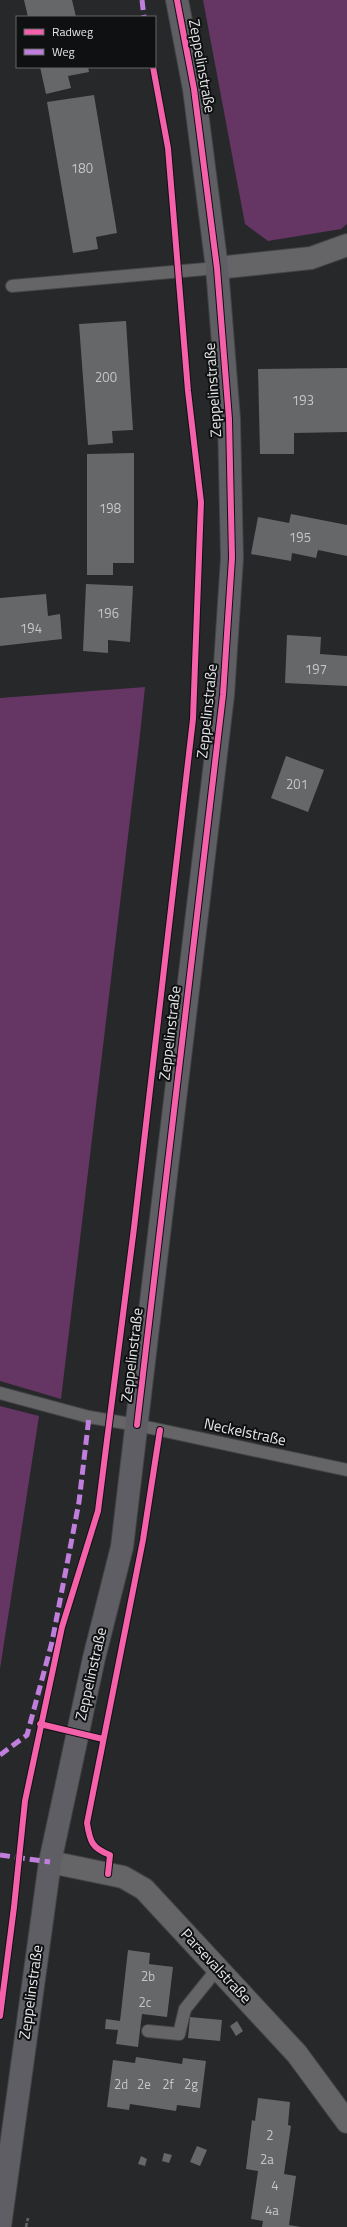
<svg xmlns="http://www.w3.org/2000/svg" width="347" height="2227" viewBox="0 0 347 2227" font-family="'Titillium Web',sans-serif">
	<style>
		.green { fill: #653564 }
		.building { fill: #666769 }
		.lines { fill: none; stroke-linecap: round; stroke-linejoin: round }
		.lane-casing { stroke: #434445; stroke-width: 14 }
		.street-casing { stroke: #434445; stroke-width: 24 }
		.secondary-casing { stroke: #434445; stroke-width: 24 }
		.path { stroke: #646465; stroke-width: 2.5; stroke-dasharray: 4 2; stroke-linecap: butt }
		.lane { stroke: #656567; stroke-width: 12 }
		.street { stroke: #656567; stroke-width: 22 }
		.secondary { stroke: #5f5e64; stroke-width: 22 }
		.quiet { stroke: #c07fdc; stroke-width: 5; stroke-dasharray: 10 5; stroke-linecap: butt }
		.cycleway-casing { stroke: #0f1011; stroke-width: 8 }
		.cycleway { stroke: #f560ab; stroke-width: 6 }
		.labels { text-anchor: middle; stroke-width: 4; stroke-linejoin: round; paint-order: stroke }
		.number-label { font-size: 13px; fill: #c5c6c8 }
		.street-label { font-size: 15px; fill: #e5e6e8; stroke: #0f1011 }
	</style>
	<rect width="100%" height="100%" fill="#272829"/>
	<!-- green -->
	<path class="green" d="M203,0H347V224L341,229L268,241L245,224Z
		M145,687L139,744L61,1399L0,1381V698Z
		M0,1406L39,1416L0,1669Z"/>
	<!-- building -->
	<path class="building" d="M24,0H72L76,17H28Z
		M40,67H88L89,72L68,76L71,88L46,94Z
		M94,95L117,233L96,237L98,249L73,253L47,102Z
		M126,321L133,430L112,431L113,443L88,445L79,324Z
		M347,368V432L294,433V454H260L258,369Z
		M134,453V563H113V575H87V454Z
		M291,514L347,525V556L318,550L316,558L292,553L291,561L251,554L258,517L289,523Z
		M86,584L133,586L130,642L108,640V653L83,651Z
		M46,594L48,616L60,614L62,639L0,646V598Z
		M287,635L321,637L320,654L347,656V686L285,683Z
		M286,756L324,770L308,812L271,798Z
		M128,1950L150,1953L149,1964L173,1967L167,2017L142,2014L138,2047L116,2044L118,2030L105,2029L106,2019L120,2021Z
		M190,2017L222,2020L220,2041L188,2038Z
		M237,2021L243,2031L236,2036L230,2026Z
		M136,2057L182,2064L183,2058L206,2061L200,2108L177,2105L176,2111L130,2104L129,2110L107,2107L113,2060L135,2063Z
		M258,2098L290,2102L288,2125L291,2126L284,2174L296,2176L289,2225L301,2227H262L263,2221L251,2219L258,2171L246,2169L252,2120L255,2121Z
		M197,2146L207,2150L200,2166L190,2162Z
		M164,2153L172,2155L169,2163L162,2161Z
		M141,2156L147,2159L145,2166L138,2164Z"/>
	<g class="lines">
		<defs>
			<path id="lane" d="M12,286L217,268
				M0,1393L89,1417L137,1425L347,1470
				M148,2031L179,2034L185,2009L218,1968"/>
			<path id="street" d="M217,268L311,258L347,245
				M50,1862L123,1877L144,1889L297,2054L347,2122"/>
			<path id="secondary" d="M0,2226L50,1862L94,1658L122,1547L223,695L232,558L229,419L217,268L194,89L177,0"/>
		</defs>
		<!-- lane casing -->
		<use href="#lane" class="lane-casing"/>
		<!-- street casing -->
		<use href="#street" class="street-casing"/>
		<!-- secondary casing -->
		<use href="#secondary" class="secondary-casing"/>
		<!-- path -->
		<path class="path" d="M26,2227L28,2218"/>
		<!-- lane -->
		<use href="#lane" class="lane"/>
		<!-- street -->
		<use href="#street" class="street"/>
		<!-- secondary -->
		<use href="#secondary" class="secondary"/>
		<!-- quiet -->
		<path class="quiet" d="M142,0L144,17
			M0,1755L27,1735L52,1642L79,1502L89,1417
			M0,1855L50,1862"/>
		<defs>
			<path id="cycleway" d="M137,1425L223,695L232,558L229,419L217,268L194,89L177,0
				M40,1724L103,1739
				M108,1874L110,1855C92,1848 90,1842 87,1823L143,1540L160,1430
				M0,2016L14,1907L25,1801L62,1627L98,1511L134,1228L193,719L201,502L188,391L168,148L153,67"/>
		</defs>
		<!-- cycleway casing -->
		<use href="#cycleway" class="cycleway-casing"/>
		<!-- cycleway -->
		<use href="#cycleway" class="cycleway"/>
	</g>
	<g class="labels">
		<!-- number labels -->
		<g class="number-label">
			<text x="82" y="173">180</text>
			<text x="106" y="382">200</text>
			<text x="303" y="405">193</text>
			<text x="110" y="513">198</text>
			<text x="300" y="542">195</text>
			<text x="108" y="618">196</text>
			<text x="31" y="633">194</text>
			<text x="316" y="674">197</text>
			<text x="297" y="789">201</text>
			<text x="148" y="1981">2b</text>
			<text x="145" y="2007">2c</text>
			<text x="121" y="2089">2d</text>
			<text x="144" y="2089">2e</text>
			<text x="168" y="2089">2f</text>
			<text x="191" y="2089">2g</text>
			<text x="270" y="2140">2</text>
			<text x="267" y="2164">2a</text>
			<text x="275" y="2190">4</text>
			<text x="272" y="2215">4a</text>
		</g>
		<!-- street labels -->
		<g class="street-label">
			<text transform="translate(202 66) rotate(80)" y="5">Zeppelinstraße</text>
			<text transform="translate(213 390) rotate(-94)" y="5">Zeppelinstraße</text>
			<text transform="translate(207 711) rotate(-84)" y="5">Zeppelinstraße</text>
			<text transform="translate(170 1033) rotate(-83)" y="5">Zeppelinstraße</text>
			<text transform="translate(132 1355) rotate(-83)" y="5">Zeppelinstraße</text>
			<text transform="translate(245 1432) rotate(12)" y="5">Neckelstraße</text>
			<text transform="translate(91 1674) rotate(-77)" y="5">Zeppelinstraße</text>
			<text transform="translate(216 1966) rotate(47)" y="5">Parsevalstraße</text>
			<text transform="translate(31 1992) rotate(-82)" y="5">Zeppelinstraße</text>
		</g>
	</g>
	<!-- legend -->
	<rect x="16" y="16" width="140" height="52" fill="#0f1011" stroke="#656667"/>
	<rect x="24" y="29" width="20" height="6" fill="#f560ab" stroke="#656667"/>
	<text x="52" y="36" font-size="12" fill="#e5e6e8">Radweg</text>
	<rect x="24" y="49" width="20" height="6" fill="#c07fdc" stroke="#656667"/>
	<text x="52" y="56" font-size="12" fill="#e5e6e8">Weg</text>
</svg>
